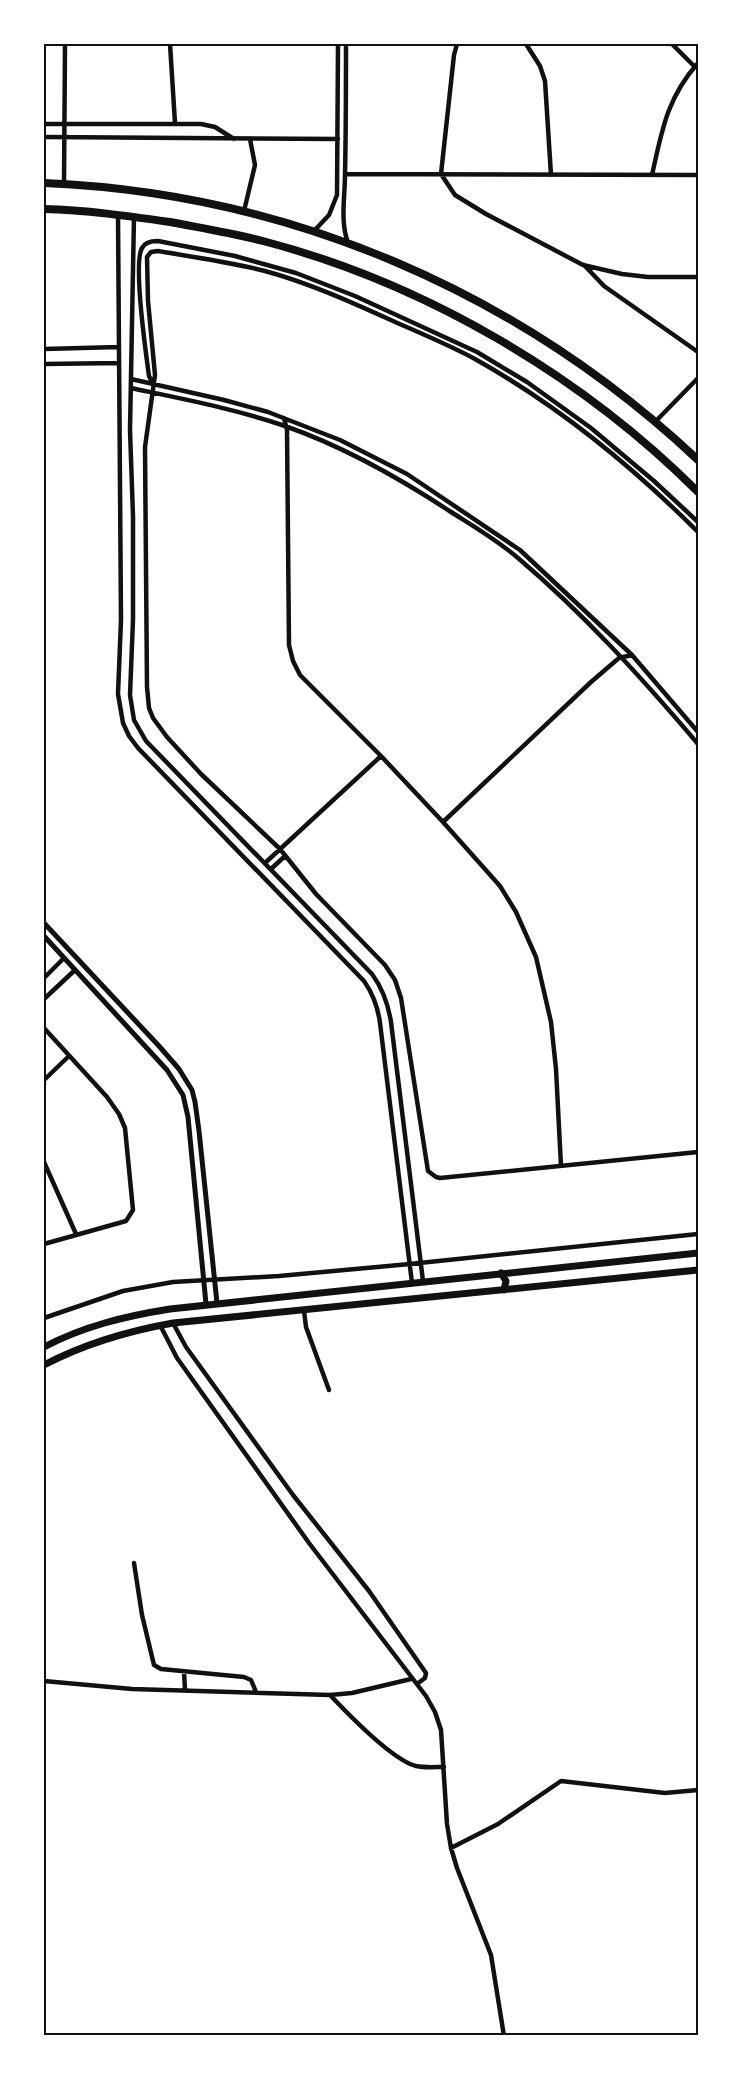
<svg xmlns="http://www.w3.org/2000/svg" width="742" height="2079" viewBox="0 0 742 2079" font-family="'Golos Text',sans-serif">
	<style>
		.lines { fill: none; stroke-linecap: round; stroke-linejoin: round }
		.minor { stroke: #111; stroke-width: 4.5 }
		.tertiary { stroke: #111; stroke-width: 5 }
		.primary { stroke: #111; stroke-width: 7 }
		.trunk { stroke: #111; stroke-width: 8 }
		.neatline { fill: none; stroke: #111; stroke-width: 2 }
	</style>
	<rect width="100%" height="100%" fill="#fff"/>
	<g class="lines">
		<!-- minor -->
		<path class="minor" d="M170,44L175,123
			M346,44C346,87 346,131 345,174C345,198 340,221 348,243
			M457,44L454,55L441,174L455,195L486,214L583,265L622,274L648,277H698
			M526,44L540,66L545,81L551,175
			M672,44L695,67
			M44,124H201L215,127L234,139
			M44,137L338,139
			M345,174L698,175
			M652,175C662,130 667,98 698,63
			M64,184L65,44
			M244,211L255,165L250,139
			M118,215L121,620L118,694L123,723L129,736L138,748L364,981C373,994 378,1007 380,1023L412,1283
			M134,216L130,430L133,516V620L130,695L134,720L146,741L372,974C383,989 388,1003 391,1022L423,1281
			M314,231L329,215L337,195L338,44
			M584,265L604,286L698,352
			M44,349L119,347
			M44,364L119,363
			M131,379L224,400L268,412L340,440L407,474L520,550L632,655L698,732
			M153,384L149,376C146,354 133,263 142,248C145,242 152,241 158,241L235,256L296,273L355,296L477,352L527,382L591,428L654,481L698,522
			M131,388C183,399 235,409 285,426C345,447 398,477 451,512C473,526 497,540 518,558C584,614 642,678 698,744
			M284,418L287,430L289,645L293,661L300,675L381,756L443,822L500,886L516,912L536,957L551,1022L556,1069L561,1166
			M655,422L698,378
			M698,532C632,466 557,405 475,359C449,345 420,333 393,321C351,302 309,283 265,271C230,262 194,257 158,251L151,252L147,257L148,301L155,375L145,447L147,687L149,708L153,718L167,737L201,774L280,849L316,894L385,965L395,980L401,998L428,1171L436,1177L440,1178L698,1152
			M443,822L591,682L619,658L632,655
			M265,863L381,756
			M271,869L285,856
			M44,978L64,958
			M44,999L75,970
			M44,1028L107,1097L119,1114L125,1128L133,1210L126,1221L44,1244
			M44,1080L69,1056
			M44,1162L76,1234
			M304,1311L306,1327L329,1390
			M44,1318L123,1291L173,1282L279,1276L410,1264L698,1234
			M173,1323L186,1347L293,1495L369,1591L426,1673L425,1678L417,1684
			M160,1325L177,1358L309,1543L426,1696L435,1712L441,1730L447,1824L451,1848L457,1868L491,1955L504,2036
			M134,1563L142,1615L154,1665L161,1669L244,1677L251,1680L256,1692
			M184,1672L185,1690
			M44,1681L132,1689L330,1695L352,1693L411,1679
			M330,1695C348,1714 392,1760 416,1766C425,1768 435,1767 444,1767
			M451,1848L498,1824L561,1781L665,1793L698,1790"/>
		<!-- tertiary -->
		<path class="tertiary" d="M44,923L159,1046L179,1069L192,1090L195,1102L199,1131L217,1303
			M44,936L167,1070L183,1095L188,1117L206,1304"/>
		<!-- primary -->
		<path class="primary" d="M501,1273L506,1281L504,1290
			M44,1347C84,1326 126,1316 170,1309L698,1253
			M44,1365C84,1344 128,1331 173,1323L698,1270"/>
		<!-- trunk -->
		<path class="trunk" d="M44,183C290,193 519,292 698,460
			M44,209C86,210 128,216 170,222C201,228 232,233 263,241C424,283 581,375 698,492"/>
	</g>
	<!-- border -->
	<rect width="742" height="2079" fill="none" stroke="#ffffff" stroke-width="90"/>
	<rect x="45" y="45" width="652" height="1989" class="neatline"/>
</svg>
